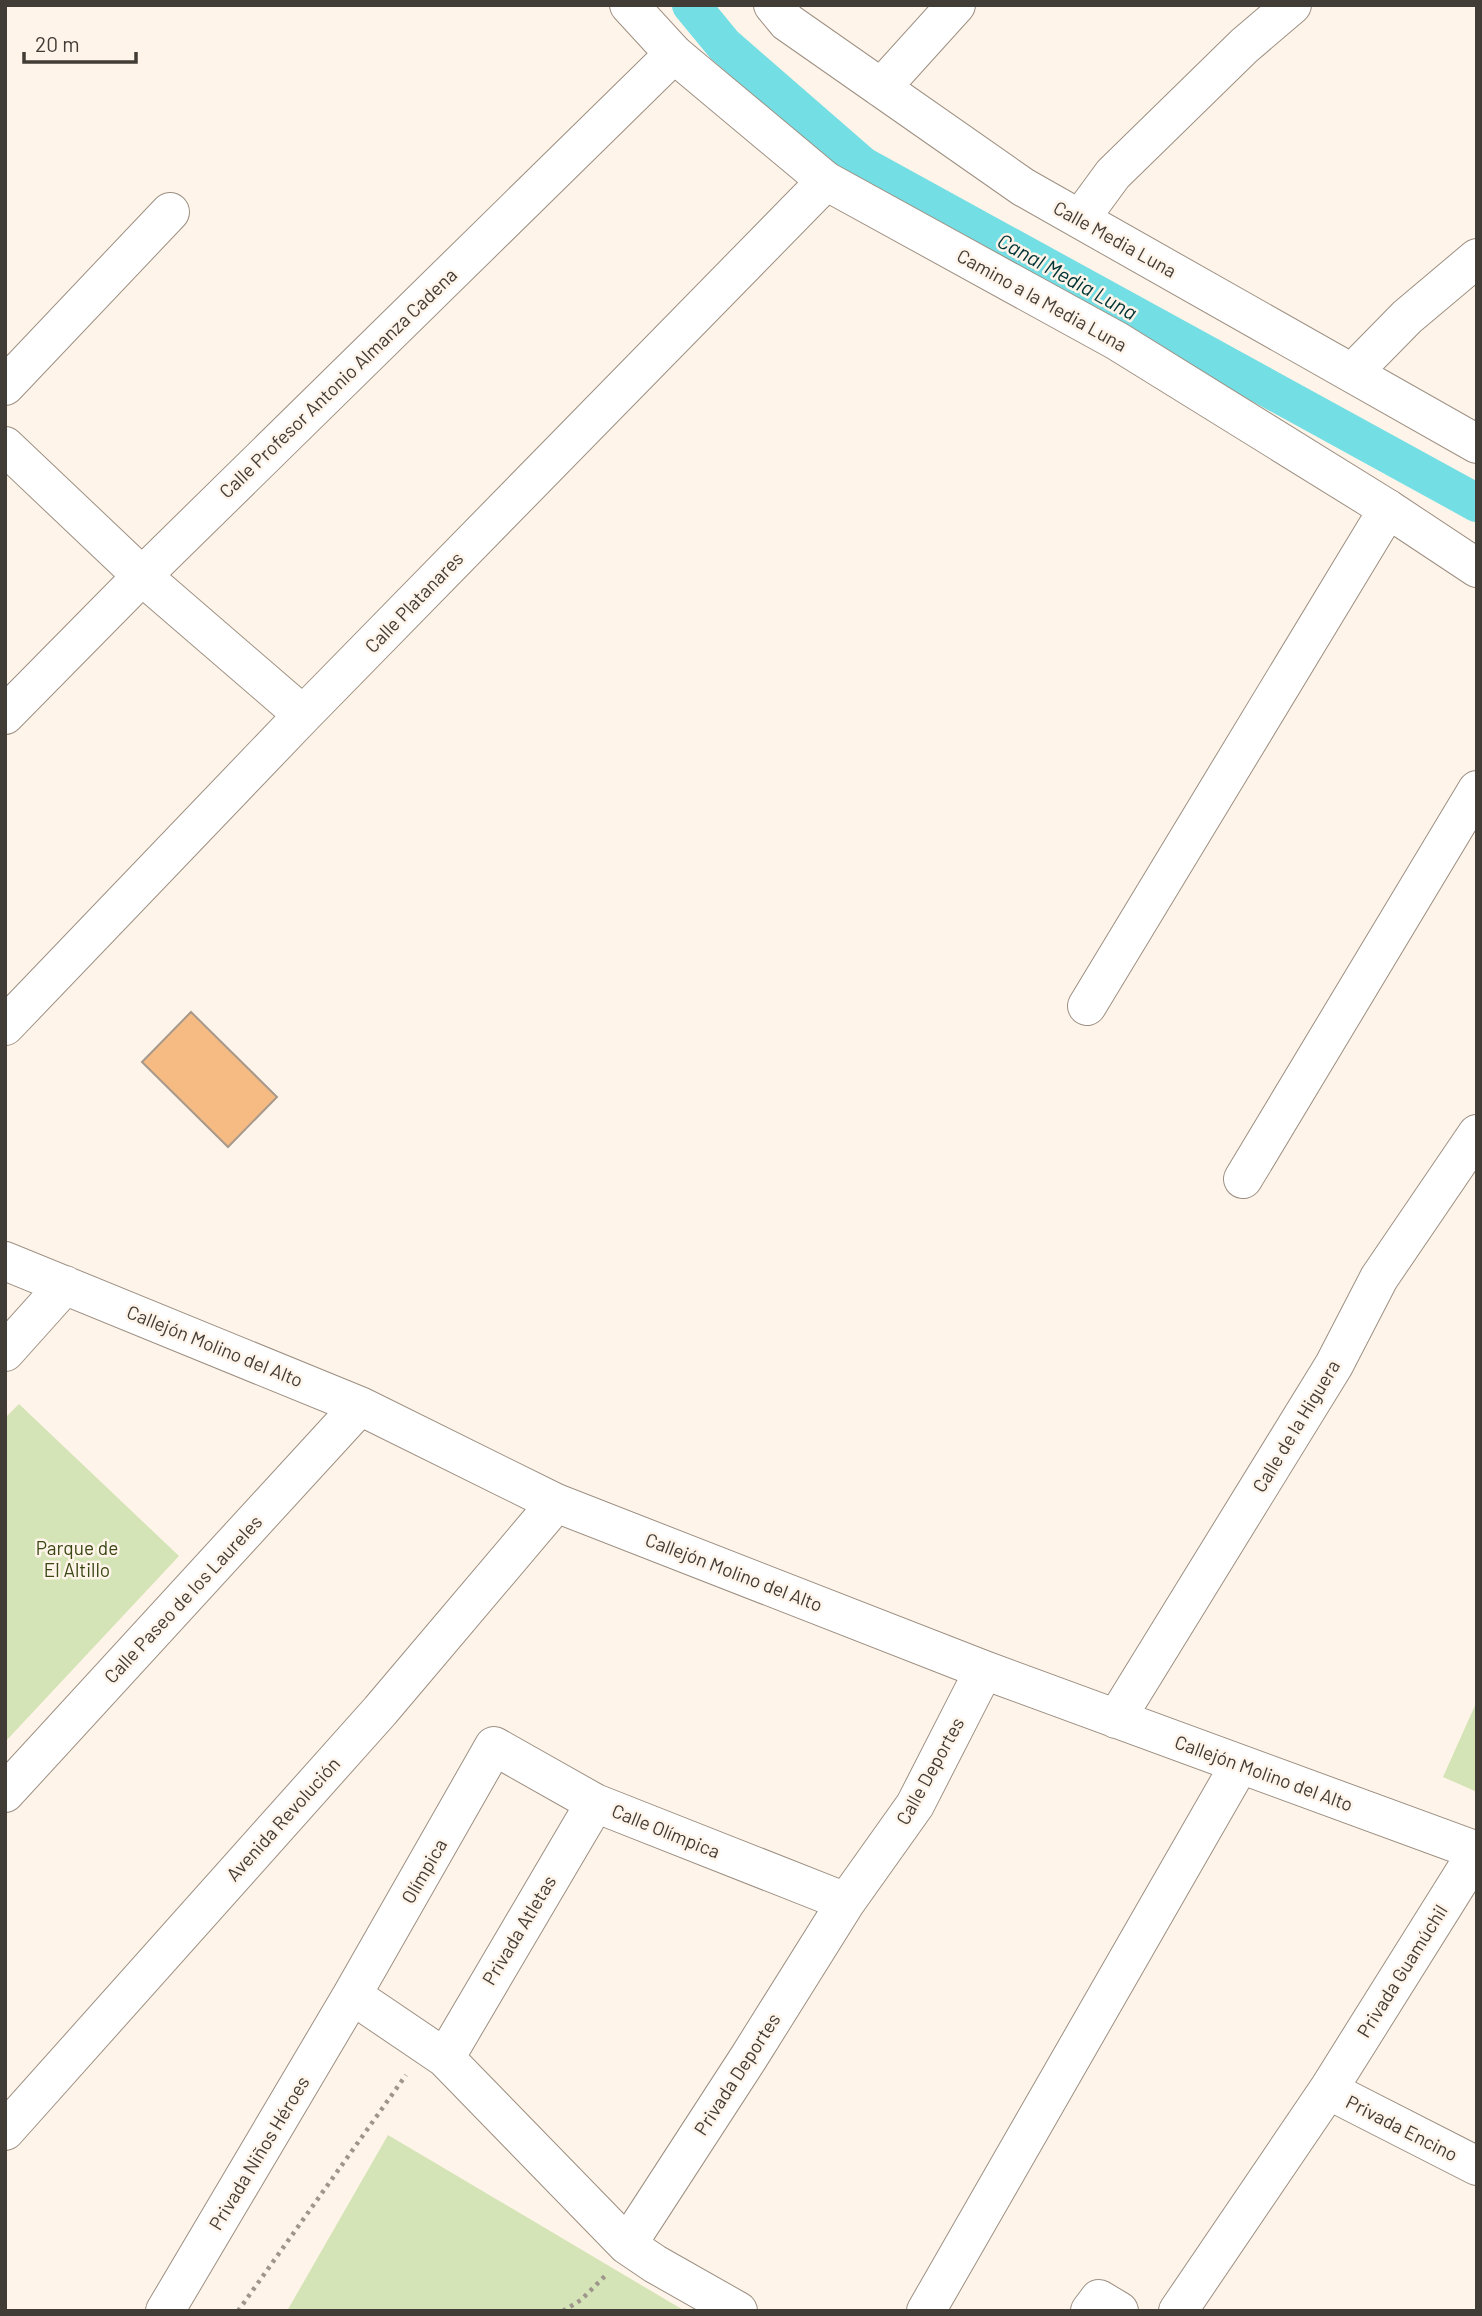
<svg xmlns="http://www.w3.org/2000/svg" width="1482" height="2316" viewBox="0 0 1482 2316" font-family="Barlow,sans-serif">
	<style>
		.green { fill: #d4e4b6 }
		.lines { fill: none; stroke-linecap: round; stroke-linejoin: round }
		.canal { stroke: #73dee3; stroke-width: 38 }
		.building { fill: #f6bb83; stroke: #a6998c; stroke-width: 2 }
		.minor-casing { stroke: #9d9083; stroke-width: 40 }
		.tertiary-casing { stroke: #9d9083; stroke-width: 40 }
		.path { stroke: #9e968d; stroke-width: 4.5; stroke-dasharray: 3.5 5; stroke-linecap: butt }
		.minor { stroke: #fff; stroke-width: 38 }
		.tertiary { stroke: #fff; stroke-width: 38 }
		.labels { text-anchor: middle; stroke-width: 5; stroke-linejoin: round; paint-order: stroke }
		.street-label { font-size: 19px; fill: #413c36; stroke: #fff4e9 }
		.park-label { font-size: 19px; fill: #394713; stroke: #fff4e9 }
		.water-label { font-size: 21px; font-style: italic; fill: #003537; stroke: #fff4e9 }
	</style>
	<rect width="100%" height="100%" fill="#fff4e9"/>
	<!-- green -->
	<path class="green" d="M19,1404L179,1556L5,1742V1418Z
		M1477,1701V1792L1443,1777Z
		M388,2135L685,2311H287Z"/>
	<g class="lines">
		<!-- canal -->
		<path class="canal" d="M691,5L724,45L863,166L1477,503"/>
	</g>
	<!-- building -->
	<path class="building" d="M191,1012L277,1097L228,1147L142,1062Z"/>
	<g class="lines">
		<defs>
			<path id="minor" d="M773,5L787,22L1023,187L1477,444
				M881,88L956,5
				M1080,219L1113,174L1244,46L1292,5
				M1353,372L1407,317L1477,258
				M5,386L170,212
				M5,446L142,576L303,715
				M5,715L142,576L674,54
				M1087,1006L1388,509
				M5,1026L303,715L826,181
				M1243,1179L1477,790
				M5,1261L360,1406L556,1503L984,1670L1477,1851
				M5,1352L65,1285
				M1116,1719L1334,1365L1379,1278L1477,1134
				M5,1793L360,1406
				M352,1995L445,2058L627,2245L655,2264L738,2311
				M445,2058L595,1803
				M1328,2090L1477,2166
				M5,2131L380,1711L556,1503
				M627,2245L749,2057L846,1902L915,1805L984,1670
				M165,2311L352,1995L494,1746L595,1803L846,1902
				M926,2311L1240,1764
				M1090,2311L1099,2299L1119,2311
				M1178,2311L1328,2090L1477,1852"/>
			<path id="tertiary" d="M629,5L674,54L826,181L1117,341L1388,509L1477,568"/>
		</defs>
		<!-- minor casing -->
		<use href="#minor" class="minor-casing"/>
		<!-- tertiary casing -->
		<use href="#tertiary" class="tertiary-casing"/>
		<!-- path -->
		<path class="path" d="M238,2311L406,2075
			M563,2311L581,2300L607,2274"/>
		<!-- minor -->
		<use href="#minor" class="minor"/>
		<!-- tertiary -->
		<use href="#tertiary" class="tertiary"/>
	</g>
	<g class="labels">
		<!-- street labels -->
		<g class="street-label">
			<text transform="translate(1115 239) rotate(29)" y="7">Calle Media Luna</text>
			<text transform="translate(1042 300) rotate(29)" y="7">Camino a la Media Luna</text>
			<text transform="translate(338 383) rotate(-44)" y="7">Calle Profesor Antonio Almanza Cadena</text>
			<text transform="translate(414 602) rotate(-46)" y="7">Calle Platanares</text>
			<text transform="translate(215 1346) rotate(22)" y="7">Callejón Molino del Alto</text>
			<text transform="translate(1296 1426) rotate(-59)" y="7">Calle de la Higuera</text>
			<text transform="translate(734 1572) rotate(21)" y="7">Callejón Molino del Alto</text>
			<text transform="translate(183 1599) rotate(-47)" y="7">Calle Paseo de los Laureles</text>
			<text transform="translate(930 1771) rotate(-61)" y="7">Calle Deportes</text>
			<text transform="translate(1264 1773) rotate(20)" y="7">Callejón Molino del Alto</text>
			<text transform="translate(283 1819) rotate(-48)" y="7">Avenida Revolución</text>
			<text transform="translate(666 1831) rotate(22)" y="7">Calle Olímpica</text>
			<text transform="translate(424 1871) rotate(-60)" y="7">Olímpica</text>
			<text transform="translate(519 1930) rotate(-59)" y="7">Privada Atletas</text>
			<text transform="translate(1402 1971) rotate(-58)" y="7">Privada Guamúchil</text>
			<text transform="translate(737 2074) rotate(-57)" y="7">Privada Deportes</text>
			<text transform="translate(1402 2128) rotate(27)" y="7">Privada Encino</text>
			<text transform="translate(259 2153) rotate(-59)" y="7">Privada Niños Héroes</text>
		</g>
		<!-- park labels -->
		<g class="park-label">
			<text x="77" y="1555">Parque de<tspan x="77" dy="22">El Altillo</tspan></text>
		</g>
		<!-- water labels -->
		<g class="water-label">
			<text transform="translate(1067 277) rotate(29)" y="7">Canal Media Luna</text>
		</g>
	</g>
	<!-- border -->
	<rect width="1482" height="2316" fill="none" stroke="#413c36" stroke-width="14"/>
	<!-- scale -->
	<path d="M24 52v10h112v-10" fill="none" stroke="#413c36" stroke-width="3.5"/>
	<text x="35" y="52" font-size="21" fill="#413c36" stroke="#fff4e9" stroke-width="5" paint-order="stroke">20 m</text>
</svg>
